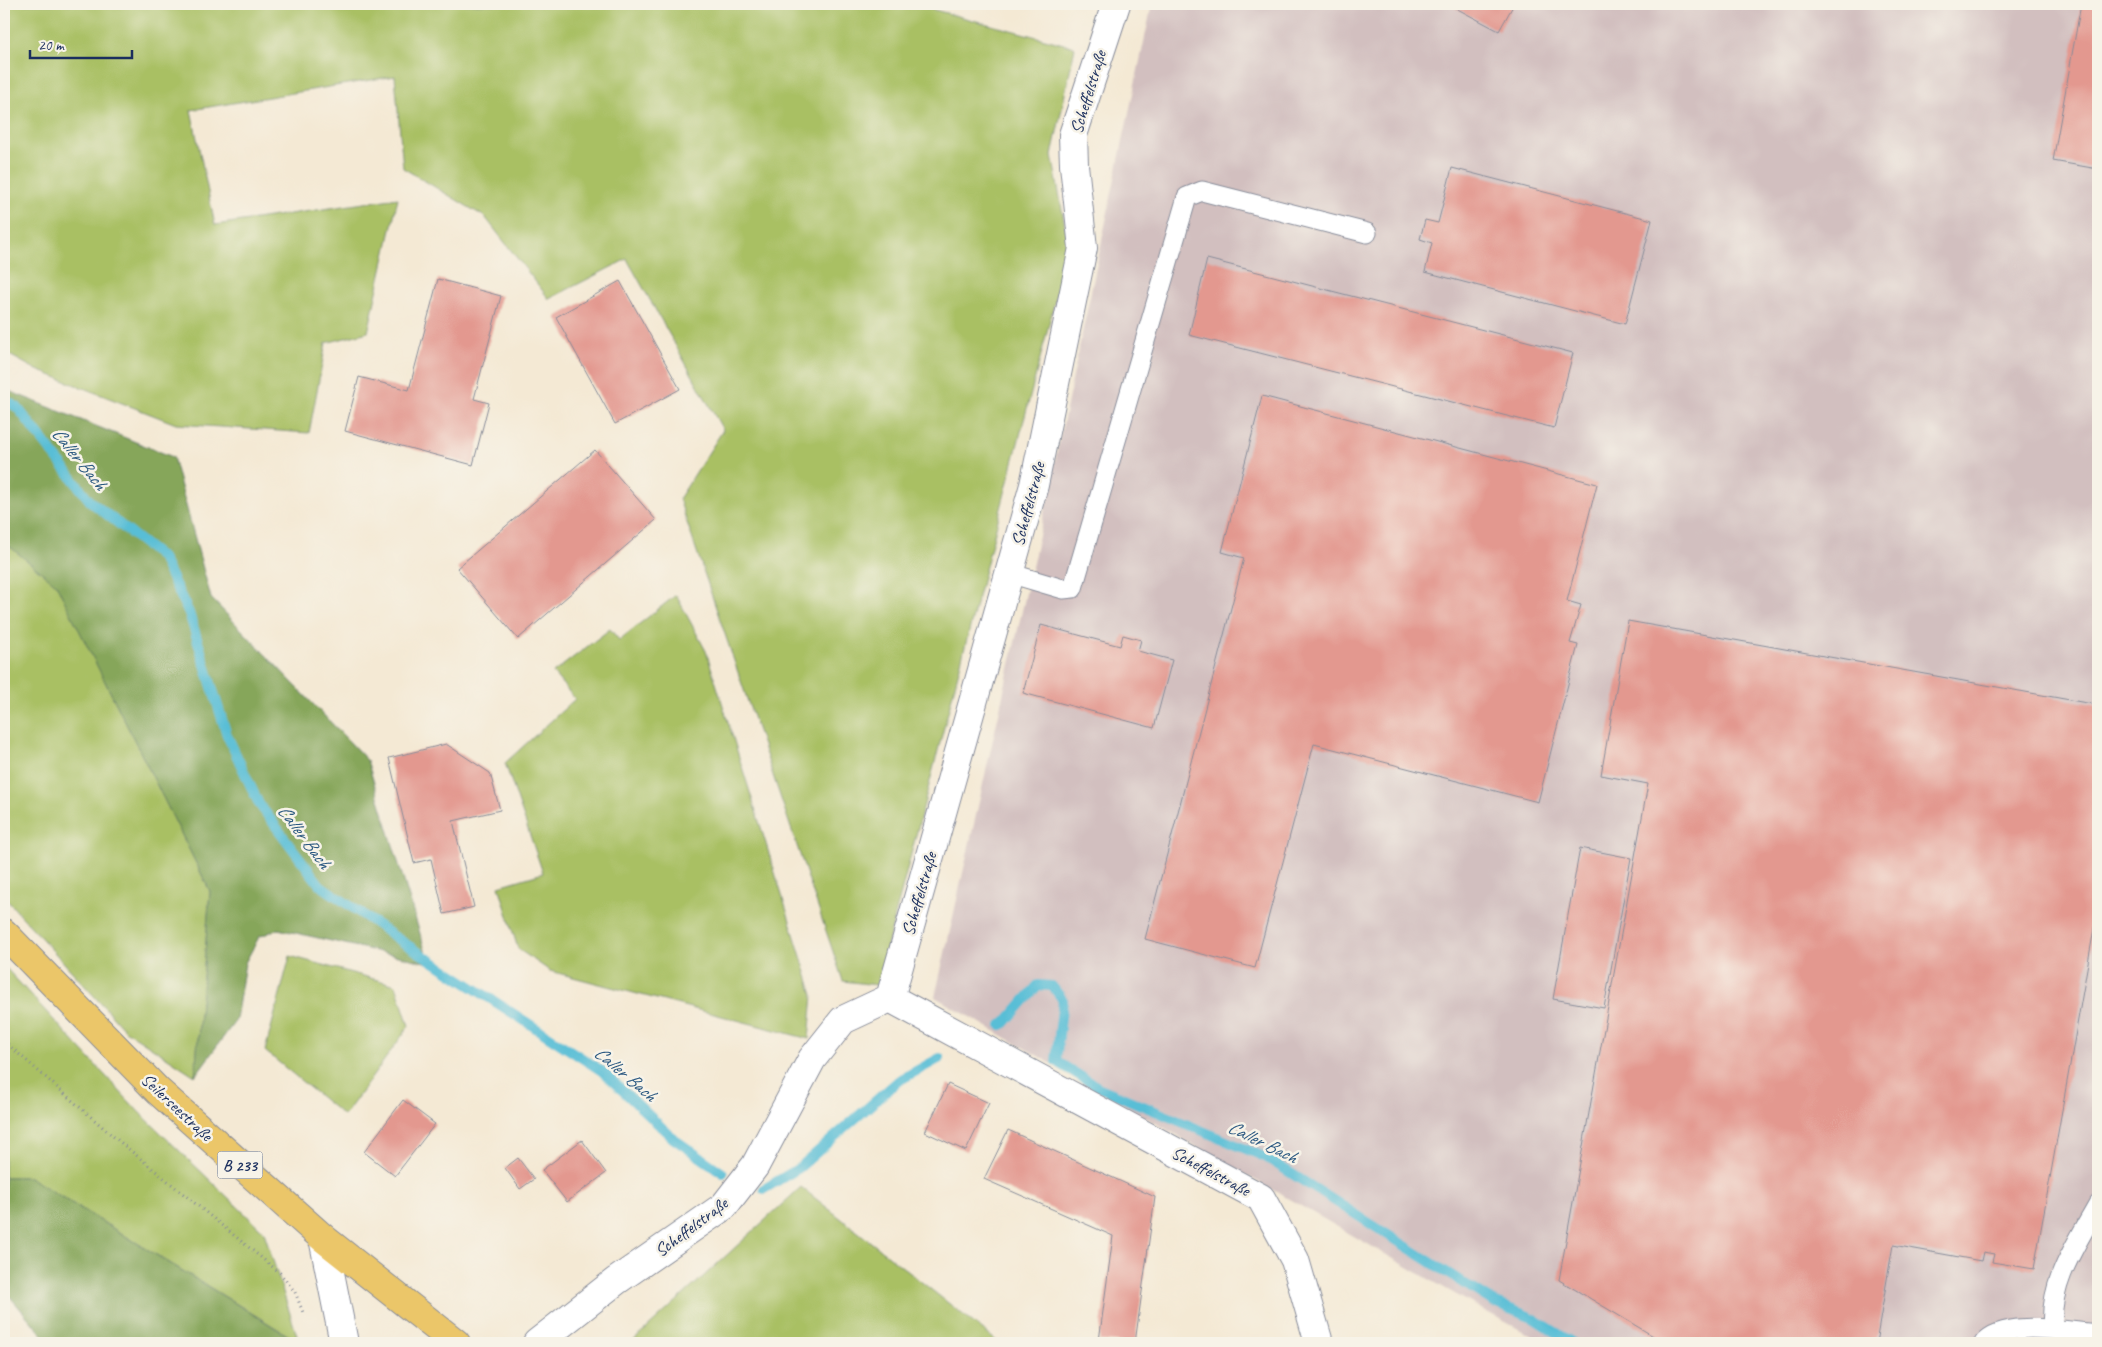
<svg xmlns="http://www.w3.org/2000/svg" width="2102" height="1347" viewBox="0 0 2102 1347" font-family="Caveat,sans-serif">
	<style>
		.industrial { fill: #d2bfbf }
		.green { fill: #a9c064; stroke: #627861 }
		.forest { fill: #86a65a; stroke: #506a5c }
		.lines { fill: none; stroke-linecap: round; stroke-linejoin: round }
		.stream { stroke: #58bed6; stroke-width: 10 }
		.building { fill: #e3988f }
		.service-casing { stroke: #888c99; stroke-width: 21 }
		.minor-casing { stroke: #888c99; stroke-width: 30 }
		.primary-casing { stroke: #888c99; stroke-width: 30 }
		.path { stroke: #888c99; stroke-width: 3; stroke-dasharray: 1 4; stroke-linecap: butt }
		.service { stroke: #fff; stroke-width: 19 }
		.minor { stroke: #fff; stroke-width: 28 }
		.primary { stroke: #ebc669; stroke-width: 28 }
		.labels { text-anchor: middle; stroke-width: 5; stroke-linejoin: round; paint-order: stroke }
		.shield { fill: #f7f3e8; stroke: #5d6a87; stroke-width: 1 }
		.shield-label { font-size: 16px; font-weight: bold; fill: #1b2f5e }
		.street-label { font-size: 18px; fill: #1b2f5e; stroke: #f7f3e8 }
		.water-label { font-size: 19px; font-style: italic; fill: #2d5a82; stroke: #f7f3e8 }
	</style>
	<rect width="100%" height="100%" fill="#f7f3e8"/>
	<filter id="ink" filterUnits="userSpaceOnUse"><feTurbulence type="fractalNoise" baseFrequency=".02" numOctaves="2"/><feDisplacementMap in="SourceGraphic" scale="10" xChannelSelector="R" yChannelSelector="G"/><feConvolveMatrix kernelMatrix="1 2 1 2 8 2 1 2 1" color-interpolation-filters="sRGB"/></filter>
	<filter id="wash" filterUnits="userSpaceOnUse"><feTurbulence type="fractalNoise" baseFrequency=".0096" numOctaves="4" result="noise"/><feDisplacementMap in="SourceGraphic" scale="20" xChannelSelector="R" yChannelSelector="G"/><feGaussianBlur stdDeviation="1.12" result="paint"/><feColorMatrix in="noise" values="0 0 0 0 0 0 0 0 0 0 0 0 0 0 0 0 0 1.4 0 .05"/><feComposite in="paint" operator="in"/></filter>
	<g filter="url(#wash)">
		<rect width="100%" height="100%" fill="#f4e9d4"/>
		<!-- industrial -->
		<path class="industrial" d="M1152,4H2098V1343H1545L1483,1310L935,997L1043,518Z"/>
		<!-- green -->
		<path class="green" d="M4,4H912L1075,47L1052,155L1069,247L877,985L843,981L679,499L723,430L627,259L549,299L485,217L403,168L395,76L191,110L215,225L398,198L368,332L326,343L309,433L176,424L37,370L4,352Z
			M4,542L56,583L210,891L195,1076L125,1030L4,897Z
			M676,595L706,651L813,995L809,1039L550,971L518,949L499,886L543,873L505,763L575,699L553,673L610,629L619,640Z
			M290,956L396,985L409,1026L344,1116L265,1051Z
			M4,966L138,1111L264,1232L299,1342L29,1177H4Z
			M801,1187L999,1343H631Z"/>
		<!-- forest -->
		<path class="forest" d="M4,389L173,457L211,598L367,760L429,963L278,929L259,937L245,963L236,1020L195,1076L210,891L56,584L4,542Z
			M4,1177H29L300,1343H50L4,1290Z"/>
		<g class="lines">
			<!-- stream -->
			<path class="stream" d="M4,400L17,407L90,501L162,558L189,613L227,735L259,804L320,885L395,937L602,1071L674,1139L723,1173
				M1001,1025L1005,1023L1038,985L1052,986L1063,1000L1056,1061L1098,1087L1267,1158L1495,1303L1533,1318L1573,1343
				M764,1189L799,1168L898,1081L940,1058"/>
		</g>
		<g id="blocks">
			<!-- building -->
			<path class="building" d="M1448,4H1514L1499,31Z
				M2081,4H2098V169L2053,161Z
				M1452,168L1652,220L1625,324L1425,272L1432,243L1420,239L1425,220L1438,223Z
				M1207,259L1573,353L1554,428L1189,335Z
				M438,279L501,296L474,399L489,403L473,465L345,431L359,377L409,390Z
				M620,281L680,389L615,424L556,317Z
				M1262,396L1597,484L1567,601L1581,605L1570,643L1578,645L1538,802L1314,744L1255,968L1145,939L1244,558L1222,552Z
				M595,450L656,520L518,639L457,568Z
				M1628,621L2098,705V906L2034,1269L1992,1262L1994,1254L1983,1252L1981,1261L1893,1245L1876,1343H1665L1559,1280L1648,784L1601,775Z
				M1041,625L1120,646L1123,635L1141,640L1138,651L1172,660L1154,728L1023,693Z
				M446,744L490,773L500,810L453,821L474,907L444,914L431,859L414,863L389,758Z
				M1580,848L1631,858L1604,1008L1553,999Z
				M948,1084L989,1103L966,1151L925,1132Z
				M403,1100L435,1124L395,1176L364,1152Z
				M1008,1130L1155,1197L1135,1343L1099,1341L1113,1236L984,1179Z
				M582,1140L606,1173L567,1202L542,1170Z
				M518,1158L534,1179L520,1189L505,1168Z"/>
		</g>
	</g>
	<g filter="url(#ink)">
		<use href="#blocks" fill-opacity="0" stroke="#888c99" stroke-width="1"/>
		<g class="lines">
			<defs>
				<path id="service" d="M1009,573L1063,589L1073,588L1187,197L1202,191L1367,233
					M2053,1329C2048,1284 2077,1243 2098,1205
					M1984,1343C2004,1318 2069,1332 2098,1334"/>
				<path id="minor" d="M890,998L1034,485L1083,248L1074,165L1073,135L1116,4
					M323,1238L344,1343
					M537,1343L616,1281L724,1206L755,1166L812,1059L843,1020L890,998L1261,1198L1295,1260L1319,1343"/>
				<path id="primary" d="M4,933L158,1091L323,1238L456,1343"/>
			</defs>
			<!-- service casing -->
			<use href="#service" class="service-casing"/>
			<!-- minor casing -->
			<use href="#minor" class="minor-casing"/>
			<!-- primary casing -->
			<use href="#primary" class="primary-casing"/>
			<!-- path -->
			<path class="path" d="M4,1041L114,1137L280,1273L295,1292L304,1315"/>
			<!-- service -->
			<use href="#service" class="service"/>
			<!-- minor -->
			<use href="#minor" class="minor"/>
			<!-- primary -->
			<use href="#primary" class="primary"/>
		</g>
	</g>
	<g class="labels">
		<!-- shield labels -->
		<rect class="shield" x="217.5" y="1151.5" width="45" height="27" rx="4"/>
		<g class="shield-label">
			<text x="240" y="1171">B 233</text>
		</g>
		<!-- street labels -->
		<g class="street-label">
			<text transform="translate(1088 92) rotate(-73)" y="6">Scheffelstraße</text>
			<text transform="translate(1028 504) rotate(-75)" y="6">Scheffelstraße</text>
			<text transform="translate(919 894) rotate(-74)" y="6">Scheffelstraße</text>
			<text transform="translate(177 1107) rotate(43)" y="6">Seilerseestraße</text>
			<text transform="translate(1211 1171) rotate(28)" y="6">Scheffelstraße</text>
			<text transform="translate(691 1227) rotate(-37)" y="6">Scheffelstraße</text>
		</g>
		<!-- water labels -->
		<g class="water-label">
			<text transform="translate(80 458) rotate(51)" y="7">Caller Bach</text>
			<text transform="translate(305 836) rotate(53)" y="7">Caller Bach</text>
			<text transform="translate(626 1073) rotate(40)" y="7">Caller Bach</text>
			<text transform="translate(1263 1141) rotate(26)" y="7">Caller Bach</text>
		</g>
	</g>
	<!-- margin -->
	<rect width="2102" height="1347" fill="none" stroke="#f7f3e8" stroke-width="20"/>
	<!-- scale -->
	<path d="M30 50v8h102v-8" fill="none" stroke="#1b2f5e" stroke-width="2.5"/>
	<text x="38" y="50" font-size="15" fill="#1b2f5e" stroke="#f7f3e8" stroke-width="4" paint-order="stroke">20 m</text>
</svg>
